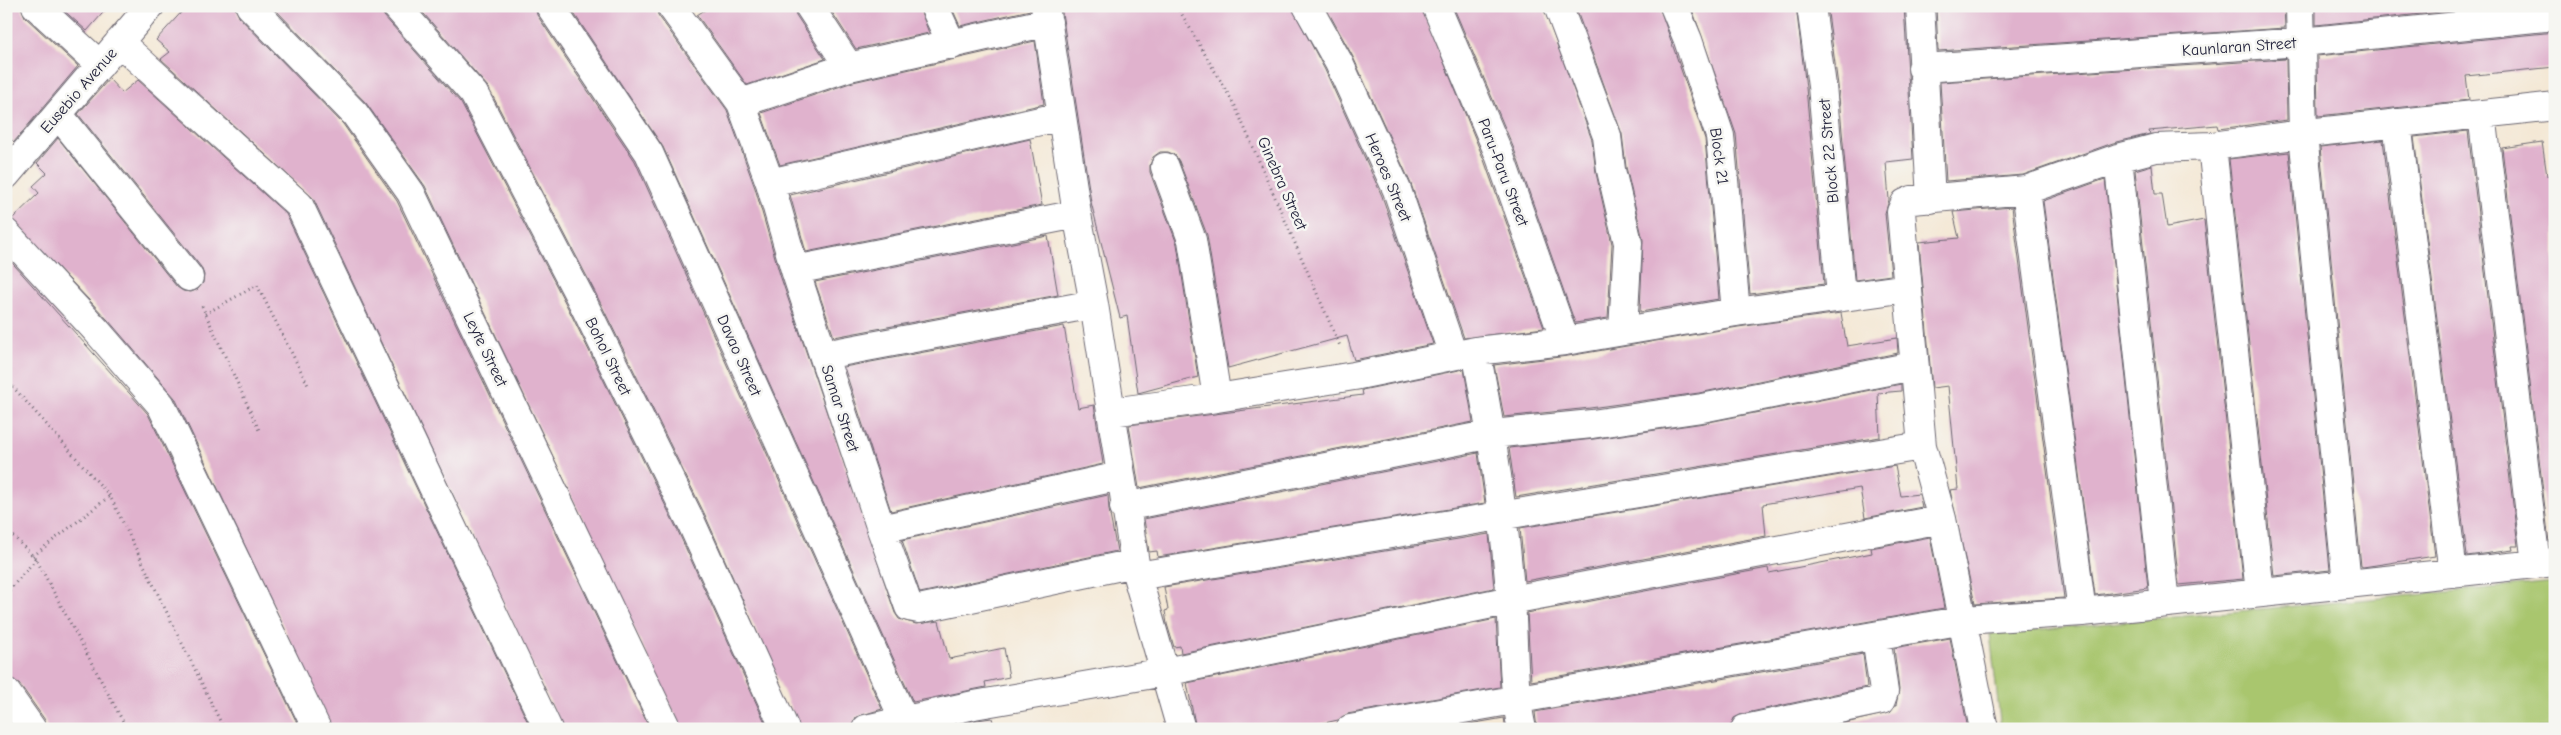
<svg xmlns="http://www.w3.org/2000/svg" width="2561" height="735" viewBox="0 0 2561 735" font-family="'Comic Neue',sans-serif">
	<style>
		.green { fill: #a9c66e; stroke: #667454 }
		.building { fill: #e0b2cd }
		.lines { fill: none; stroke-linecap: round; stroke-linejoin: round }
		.minor-casing { stroke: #6c6771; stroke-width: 30 }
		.path { stroke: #6c6771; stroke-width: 3; stroke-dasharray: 1 4; stroke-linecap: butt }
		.minor { stroke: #fff; stroke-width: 28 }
		.labels { text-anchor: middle; stroke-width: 5; stroke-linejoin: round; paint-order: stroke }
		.street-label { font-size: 16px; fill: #22223b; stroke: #f6f6f2 }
	</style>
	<rect width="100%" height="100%" fill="#f6f6f2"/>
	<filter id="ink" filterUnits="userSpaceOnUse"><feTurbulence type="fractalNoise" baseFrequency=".02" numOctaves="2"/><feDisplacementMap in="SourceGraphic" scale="10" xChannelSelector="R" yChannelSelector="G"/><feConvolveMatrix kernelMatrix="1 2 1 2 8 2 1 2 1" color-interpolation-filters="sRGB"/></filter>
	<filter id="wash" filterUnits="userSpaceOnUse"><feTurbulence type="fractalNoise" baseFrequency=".0096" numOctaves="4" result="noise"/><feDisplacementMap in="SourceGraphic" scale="20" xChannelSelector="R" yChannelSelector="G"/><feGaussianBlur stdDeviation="1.12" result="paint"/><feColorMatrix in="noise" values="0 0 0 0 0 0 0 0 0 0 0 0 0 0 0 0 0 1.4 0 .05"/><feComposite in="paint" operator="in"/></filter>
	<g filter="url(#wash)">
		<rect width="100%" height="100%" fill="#f4e8d5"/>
		<!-- green -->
		<path class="green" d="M2555,582V729H2001L1990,634Z"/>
		<g id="blocks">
			<!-- building -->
			<path class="building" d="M6,6H21L25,17L78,66L14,142L6,134Z
				M63,6H109L87,31L61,8Z
				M187,6H235L239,17L343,124L397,201L650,729H563L313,198L161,59L170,52L156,40Z
				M272,6H381L384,16L461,103L568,308L677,529L768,729H682L425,186L366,103Z
				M417,6H535L537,15L635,161L882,709L856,717L851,729H800L705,515L596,294L488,87Z
				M569,6H656L658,15L727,110L755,188L780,275L895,613L899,619L916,624L939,621L949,659L1004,648L1009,677L985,682L986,687L913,702L663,147Z
				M711,6H793L796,15L825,59L747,85L697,15Z
				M828,6H919L929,33L856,49Z
				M951,6H1030V10L960,26Z
				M1061,6H1291L1325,70L1382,196L1433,344L1354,360L1347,336L1228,368L1207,235L1179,161L1175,155L1168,152H1160L1153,157L1150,165V172L1177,244L1198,377L1138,393L1127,316L1120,318L1091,202Z
				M1325,6H1421L1484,160L1544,328L1464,338L1411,184L1353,57Z
				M1453,6H1543L1592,140L1596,173L1612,244L1608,318L1575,323L1514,149Z
				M1575,6H1659L1705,139L1719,299L1640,312L1643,240L1626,167L1622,134Z
				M1691,6H1796L1806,88L1824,284L1750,294L1736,134Z
				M1827,6H1904L1913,159L1886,162L1889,200L1885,213L1891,275L1855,280L1838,85Z
				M1936,6H2216V10L2284,7L2285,28L1938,51Z
				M2316,6H2497L2316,25Z
				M2555,32V67L2466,76L2469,100L2318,116L2317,56Z
				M1035,41L1044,104L780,165L761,113L853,82Z
				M2286,59L2287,120L2218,129L2217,125L2149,131L2150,134L2113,143L2023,175L1946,181L1940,82Z
				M109,79L122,93L138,80L286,214L531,729H332L175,398L108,320L12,219L39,193L33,186L47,173L37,163L58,138L177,287L183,291L191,292L198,289L203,283L204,275L201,267L78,114Z
				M2468,131L2518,546H2512L2513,550L2467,556L2414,137Z
				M1030,139L1042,205L806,252L790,195Z
				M2383,140L2435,556L2363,567L2361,566L2320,147Z
				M2542,142L2547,176L2555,175V541L2549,542L2502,148Z
				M2289,152L2330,570L2274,576L2229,159Z
				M2152,165L2155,194H2162L2167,227L2204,220L2243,579L2179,585L2135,170Z
				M2105,179L2148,588L2095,595L2043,201Z
				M2012,207L2064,598L1975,604L1950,490L1958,489L1948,386L1932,388L1919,242L1959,238L1953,212Z
				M1048,236L1058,295L834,337L815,282Z
				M6,256L148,414L300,729H47L45,720L19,683L6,677Z
				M1841,313L1847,346L1897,338L1898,353L1699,393L1590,408L1504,417L1494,365L1568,356L1738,327Z
				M1064,326L1078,408L1094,405L1103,464L891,511L844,367Z
				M1464,369L1473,422L1139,488L1129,425L1363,395L1362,390Z
				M1901,384V391L1878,393L1880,437L1516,497L1509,448L1594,439L1704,423Z
				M1478,453L1485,503L1158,557L1157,551L1149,552L1144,519Z
				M1895,466L1901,496L1919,494L1922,507L1865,518L1860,488L1763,504L1766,536L1525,581L1520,528Z
				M1108,495L1109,510L1117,551L920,593L902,540Z
				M1489,534L1494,588L1181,653L1180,646L1174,647L1167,624L1165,611L1168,610L1164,587Z
				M1930,537L1944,608L1531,681L1527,613L1768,568L1769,573L1872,553L1871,548Z
				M1496,619L1500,687L1347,714L1338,720L1297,729H1196L1187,683Z
				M1950,638L1968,729H1821L1891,712L1896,705L1899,690L1894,648Z
				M1863,654L1867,687L1742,714L1734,718L1730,729H1537L1535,712Z
				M992,718L995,729H939L977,720Z
				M1504,718L1506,729H1441Z"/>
		</g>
	</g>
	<g filter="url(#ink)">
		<use href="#blocks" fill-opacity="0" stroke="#6c6771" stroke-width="1"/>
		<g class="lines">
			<defs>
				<path id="minor" d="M36,6L100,65
					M250,6L355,114L411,193L667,729
					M396,6L474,94L582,301L691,522L785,729
					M550,6L649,153L904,720
					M671,6L741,103L770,183L795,270L881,529L909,607L919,609L1135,563
					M809,6L849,67
					M934,6L952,45
					M1045,6L1077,214L1094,304L1137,576L1181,729
					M1307,6L1339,63L1397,190L1453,355
					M1436,6L1499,154L1565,341
					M1558,6L1607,136L1611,170L1628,243L1623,330
					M1674,6L1688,40L1720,136L1736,312
					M1811,6L1822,86L1841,296
					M1920,6L1931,199
					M2300,6L2303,134L2347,584
					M119,42L299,205L548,729
					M1922,68L2302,42L2555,16
					M741,103L849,67L1048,22
					M58,114L189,277
					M2482,114L2536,564
					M2397,123L2453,573
					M2212,146L2260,593
					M2118,158L2165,603
					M1165,167L1192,240L1217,398
					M6,175L150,6
					M770,183L1062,116
					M6,233L96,330L161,405L317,729
					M795,270L1077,214
					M1476,351C1492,433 1504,516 1511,600C1514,643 1512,686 1522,729
					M824,355L1094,304
					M1111,412L1217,398L1354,376L1476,351L1565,341L1736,312L1908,288
					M1124,507L1492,434L1592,424L1702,408L1913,366
					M881,529L1120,476
					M1137,576L1922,446
					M2082,612L2555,562
					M6,692L32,729
					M866,729L974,705L1165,672L1511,600L1942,519
					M1350,729L1964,620L2082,612L2026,190
					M1745,729L1881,700L1884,692L1876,636
					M1984,729L1942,519L1922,446L1901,212L1905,203L1912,200L2026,190L2118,158L2156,148L2212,146L2317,132L2555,106"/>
			</defs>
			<!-- minor casing -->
			<use href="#minor" class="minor-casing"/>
			<!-- path -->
			<path class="path" d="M1177,6L1235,106L1340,346
				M202,306L259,430
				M205,314L257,285L308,385
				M6,379L110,496L224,729
				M6,529L36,559L127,729
				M33,556L110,496
				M6,594L36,559"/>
			<!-- minor -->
			<use href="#minor" class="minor"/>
		</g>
	</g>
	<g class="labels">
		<!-- street labels -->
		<g class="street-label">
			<text transform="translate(2239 46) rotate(-4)" y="6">Kaunlaran Street</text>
			<text transform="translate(78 90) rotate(-49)" y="6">Eusebio Avenue</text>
			<text transform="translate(1828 151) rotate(-95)" y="6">Block 22 Street</text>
			<text transform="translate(1720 156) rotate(82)" y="6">Block 21</text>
			<text transform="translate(1504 172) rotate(69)" y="6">Paru-Paru Street</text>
			<text transform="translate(1389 177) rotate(67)" y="6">Heroes Street</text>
			<text transform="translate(1283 183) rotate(66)" y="6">Ginebra Street</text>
			<text transform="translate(486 349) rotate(64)" y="6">Leyte Street</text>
			<text transform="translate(740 355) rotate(66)" y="6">Davao Street</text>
			<text transform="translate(609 356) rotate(64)" y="6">Bohol Street</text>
			<text transform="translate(841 408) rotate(72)" y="6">Samar Street</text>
		</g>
	</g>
	<!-- margin -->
	<rect width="2561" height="735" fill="none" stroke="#f6f6f2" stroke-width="25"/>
</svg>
